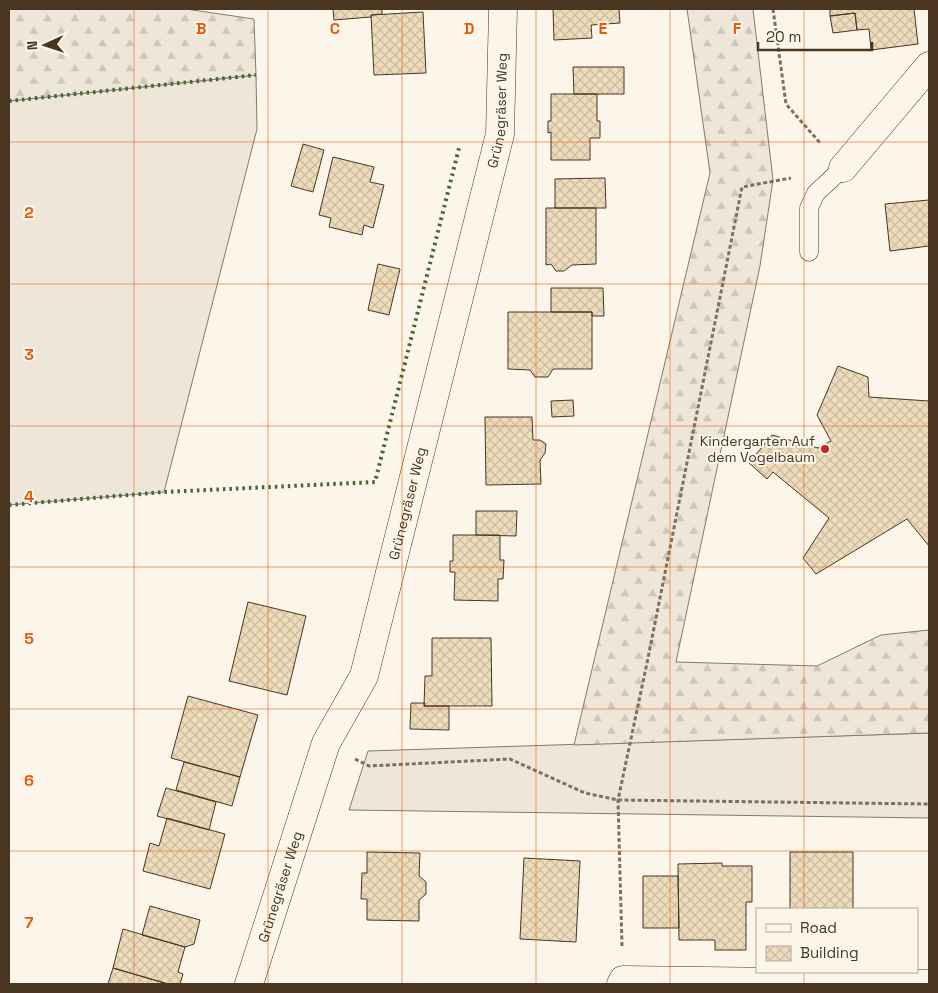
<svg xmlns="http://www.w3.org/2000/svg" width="938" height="993" viewBox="0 0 938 993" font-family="'Space Grotesk',sans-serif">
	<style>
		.grass { fill: #ede6d9; stroke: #887966 }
		.forest { fill: url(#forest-firs); stroke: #887966 }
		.building { fill: url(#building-cross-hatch); stroke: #4a3520 }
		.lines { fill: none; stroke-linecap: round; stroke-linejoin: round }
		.lane-casing { stroke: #4a3520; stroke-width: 19 }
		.street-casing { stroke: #4a3520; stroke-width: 29 }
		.path { stroke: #7f6f5c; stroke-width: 3; stroke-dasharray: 4 2.5; stroke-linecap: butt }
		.lane { stroke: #fbf6e9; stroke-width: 18 }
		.street { stroke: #fbf6e9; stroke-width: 28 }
		.hedge { stroke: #436837; stroke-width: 4; stroke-dasharray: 2.5 4; stroke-linecap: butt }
		.grid { fill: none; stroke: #e8590c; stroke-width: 1; stroke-opacity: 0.55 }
		.poi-dot { fill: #c62828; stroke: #fbf6e9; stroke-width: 2 }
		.labels { text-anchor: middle; stroke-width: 4; stroke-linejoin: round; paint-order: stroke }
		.street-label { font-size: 14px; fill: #4a3520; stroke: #fbf6e9 }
		.poi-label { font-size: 14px; fill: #4a3520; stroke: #fbf6e9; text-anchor: end }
		.grid-label { font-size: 16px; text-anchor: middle; font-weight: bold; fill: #e8590c; stroke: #fbf6e9; stroke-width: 4; stroke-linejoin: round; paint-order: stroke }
	</style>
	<defs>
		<pattern id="forest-firs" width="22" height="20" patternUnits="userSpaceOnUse" patternTransform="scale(1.25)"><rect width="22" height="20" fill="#ede6d9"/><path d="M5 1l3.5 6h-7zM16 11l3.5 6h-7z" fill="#cdc6ba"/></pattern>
		<pattern id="building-cross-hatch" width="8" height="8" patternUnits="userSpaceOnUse" patternTransform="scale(1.25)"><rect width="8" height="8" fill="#ecdcbc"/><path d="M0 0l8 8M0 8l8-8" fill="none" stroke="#ccbda1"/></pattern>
	</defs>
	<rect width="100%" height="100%" fill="#fbf6e9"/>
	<!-- grass -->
	<path class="grass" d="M256,75L257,129L164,492L9,505V101Z
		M929,733V818L349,810L368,751Z"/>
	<!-- forest -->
	<path class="forest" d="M9,9H186L254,19L256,75L9,101Z
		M687,9H753L773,180L760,266L676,662L817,666L881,635L929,630V733L574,745L710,173Z"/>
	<!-- building -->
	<path class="building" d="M333,9H382V14L371,15V17L334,20Z
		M553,9H619L620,23L591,25L592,38L554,40Z
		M830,9H914L918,44L871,50L869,29L857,30L855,13L830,16Z
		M423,12L426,73L374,75L371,15Z
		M855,13L857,30L833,33L830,16Z
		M573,67H624V94H574Z
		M551,94H597V121H600V138H590V160H551V132L548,133V121H551Z
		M303,144L324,150L313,192L291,186Z
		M333,157L374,167L370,182L384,185L373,228L364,225L362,235L329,227L331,218L319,215Z
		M605,178L606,208H555V179Z
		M929,200V246L890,251L885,204Z
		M546,208H596V264L572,265L564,271H556L551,264L546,265Z
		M378,264L400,269L389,315L368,310Z
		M551,288H603L604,316H592V312H551Z
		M508,312H592V369H553L548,377H535L530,370L508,369Z
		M838,366L868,377L869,397L929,401V546L907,519L816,574L803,558L829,518L773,472L767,479L749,463L772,435L818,448L831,441L817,415Z
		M573,400L574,416L552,417L551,401Z
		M485,417H532L533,440H540L546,444L545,453L540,460L541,484L486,485Z
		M476,511H517L516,536L476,535Z
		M453,535H500V560H504L503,579H498V601L454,600L455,572H450V561H453Z
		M248,602L306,616L287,695L229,681Z
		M432,638H491L492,706H424L425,676H432Z
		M188,696L258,715L240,777L171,758Z
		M411,703H425L424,706H449V730L410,729Z
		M184,762L240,777L232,806L176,790Z
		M166,788L216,802L209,830L157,816Z
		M167,818L225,834L210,889L143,871L150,843L159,846Z
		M367,852L420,853L419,876L426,882V894L419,900V921L367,920V899H361L362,873H367Z
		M790,852H853V909H790Z
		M524,858L580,861L576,942L520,939Z
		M722,863V866H752V902H746V950H715V940H679L678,864Z
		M643,876H678L679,928H643Z
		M150,906L200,920L194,944L185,947L142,935Z
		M123,929L185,947L178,972L183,974L180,984H168L113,968Z
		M113,968L168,984H108Z"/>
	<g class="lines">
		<defs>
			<path id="lane" d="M809,252V208L816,193L843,168"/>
			<g id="street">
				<path d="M843,168L929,66"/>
				<path id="s1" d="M249,984L326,743L364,676L500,134L503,9"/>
				<path d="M621,984L623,980L929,984"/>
			</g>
		</defs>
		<!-- lane casing -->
		<use href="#lane" class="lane-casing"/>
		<!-- street casing -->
		<use href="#street" class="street-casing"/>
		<!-- path -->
		<path class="path" d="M773,9L786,104L821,144
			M355,759L369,766L510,759L585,793L618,800L929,804
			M622,946L618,800L647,663L742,187L791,178"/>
		<!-- lane -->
		<use href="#lane" class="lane"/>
		<!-- street -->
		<use href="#street" class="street"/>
		<!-- hedge -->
		<path class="hedge" d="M9,101L256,75
			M9,505L164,492L375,482L459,148"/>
	</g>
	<!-- grid -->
	<path class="grid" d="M134,9V984M268,9V984M402,9V984M536,9V984M670,9V984M804,9V909M9,142H929M9,284H929M9,426H929M9,567H929M9,709H929M9,851H929M804,972V984"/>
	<!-- markers -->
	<circle class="poi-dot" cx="825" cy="449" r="5"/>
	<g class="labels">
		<!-- street labels -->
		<g class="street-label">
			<text dy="5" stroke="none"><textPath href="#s1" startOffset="912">Grünegräser Weg</textPath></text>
			<text dy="5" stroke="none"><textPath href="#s1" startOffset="508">Grünegräser Weg</textPath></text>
			<text dy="5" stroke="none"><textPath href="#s1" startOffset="102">Grünegräser Weg</textPath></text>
		</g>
		<!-- poi labels -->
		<g class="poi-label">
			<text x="815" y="446">Kindergarten Auf<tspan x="815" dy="16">dem Vogelbaum</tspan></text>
		</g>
	</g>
	<g class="grid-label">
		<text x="201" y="34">B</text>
		<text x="335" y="34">C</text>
		<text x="469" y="34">D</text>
		<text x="603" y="34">E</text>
		<text x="737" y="34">F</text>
		<text x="29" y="218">2</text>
		<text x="29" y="360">3</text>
		<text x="29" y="502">4</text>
		<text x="29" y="644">5</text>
		<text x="29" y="786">6</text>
		<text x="29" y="928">7</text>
	</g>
	<!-- border -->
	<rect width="938" height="993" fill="none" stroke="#4a3520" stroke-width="20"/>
	<!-- legend -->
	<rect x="756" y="908" width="162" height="65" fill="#fbf6e9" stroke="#b4a999"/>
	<rect x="766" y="924" width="25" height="8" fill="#fbf6e9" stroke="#b4a999"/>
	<text x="800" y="933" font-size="15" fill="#4a3520">Road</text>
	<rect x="766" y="946" width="25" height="15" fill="url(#building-cross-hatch)" stroke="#b4a999"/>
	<text x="800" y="958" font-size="15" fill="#4a3520">Building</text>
	<!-- north arrow -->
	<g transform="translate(45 45) rotate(267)" stroke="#fbf6e9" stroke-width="4" paint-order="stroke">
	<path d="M0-4L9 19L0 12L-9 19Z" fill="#4a3520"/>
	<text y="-8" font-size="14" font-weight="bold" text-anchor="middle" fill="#4a3520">N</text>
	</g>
	<!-- scale -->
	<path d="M758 42v8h114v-8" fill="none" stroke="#4a3520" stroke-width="2.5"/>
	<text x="766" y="42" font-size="15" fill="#4a3520" stroke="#fbf6e9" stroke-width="4" paint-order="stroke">20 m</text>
</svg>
